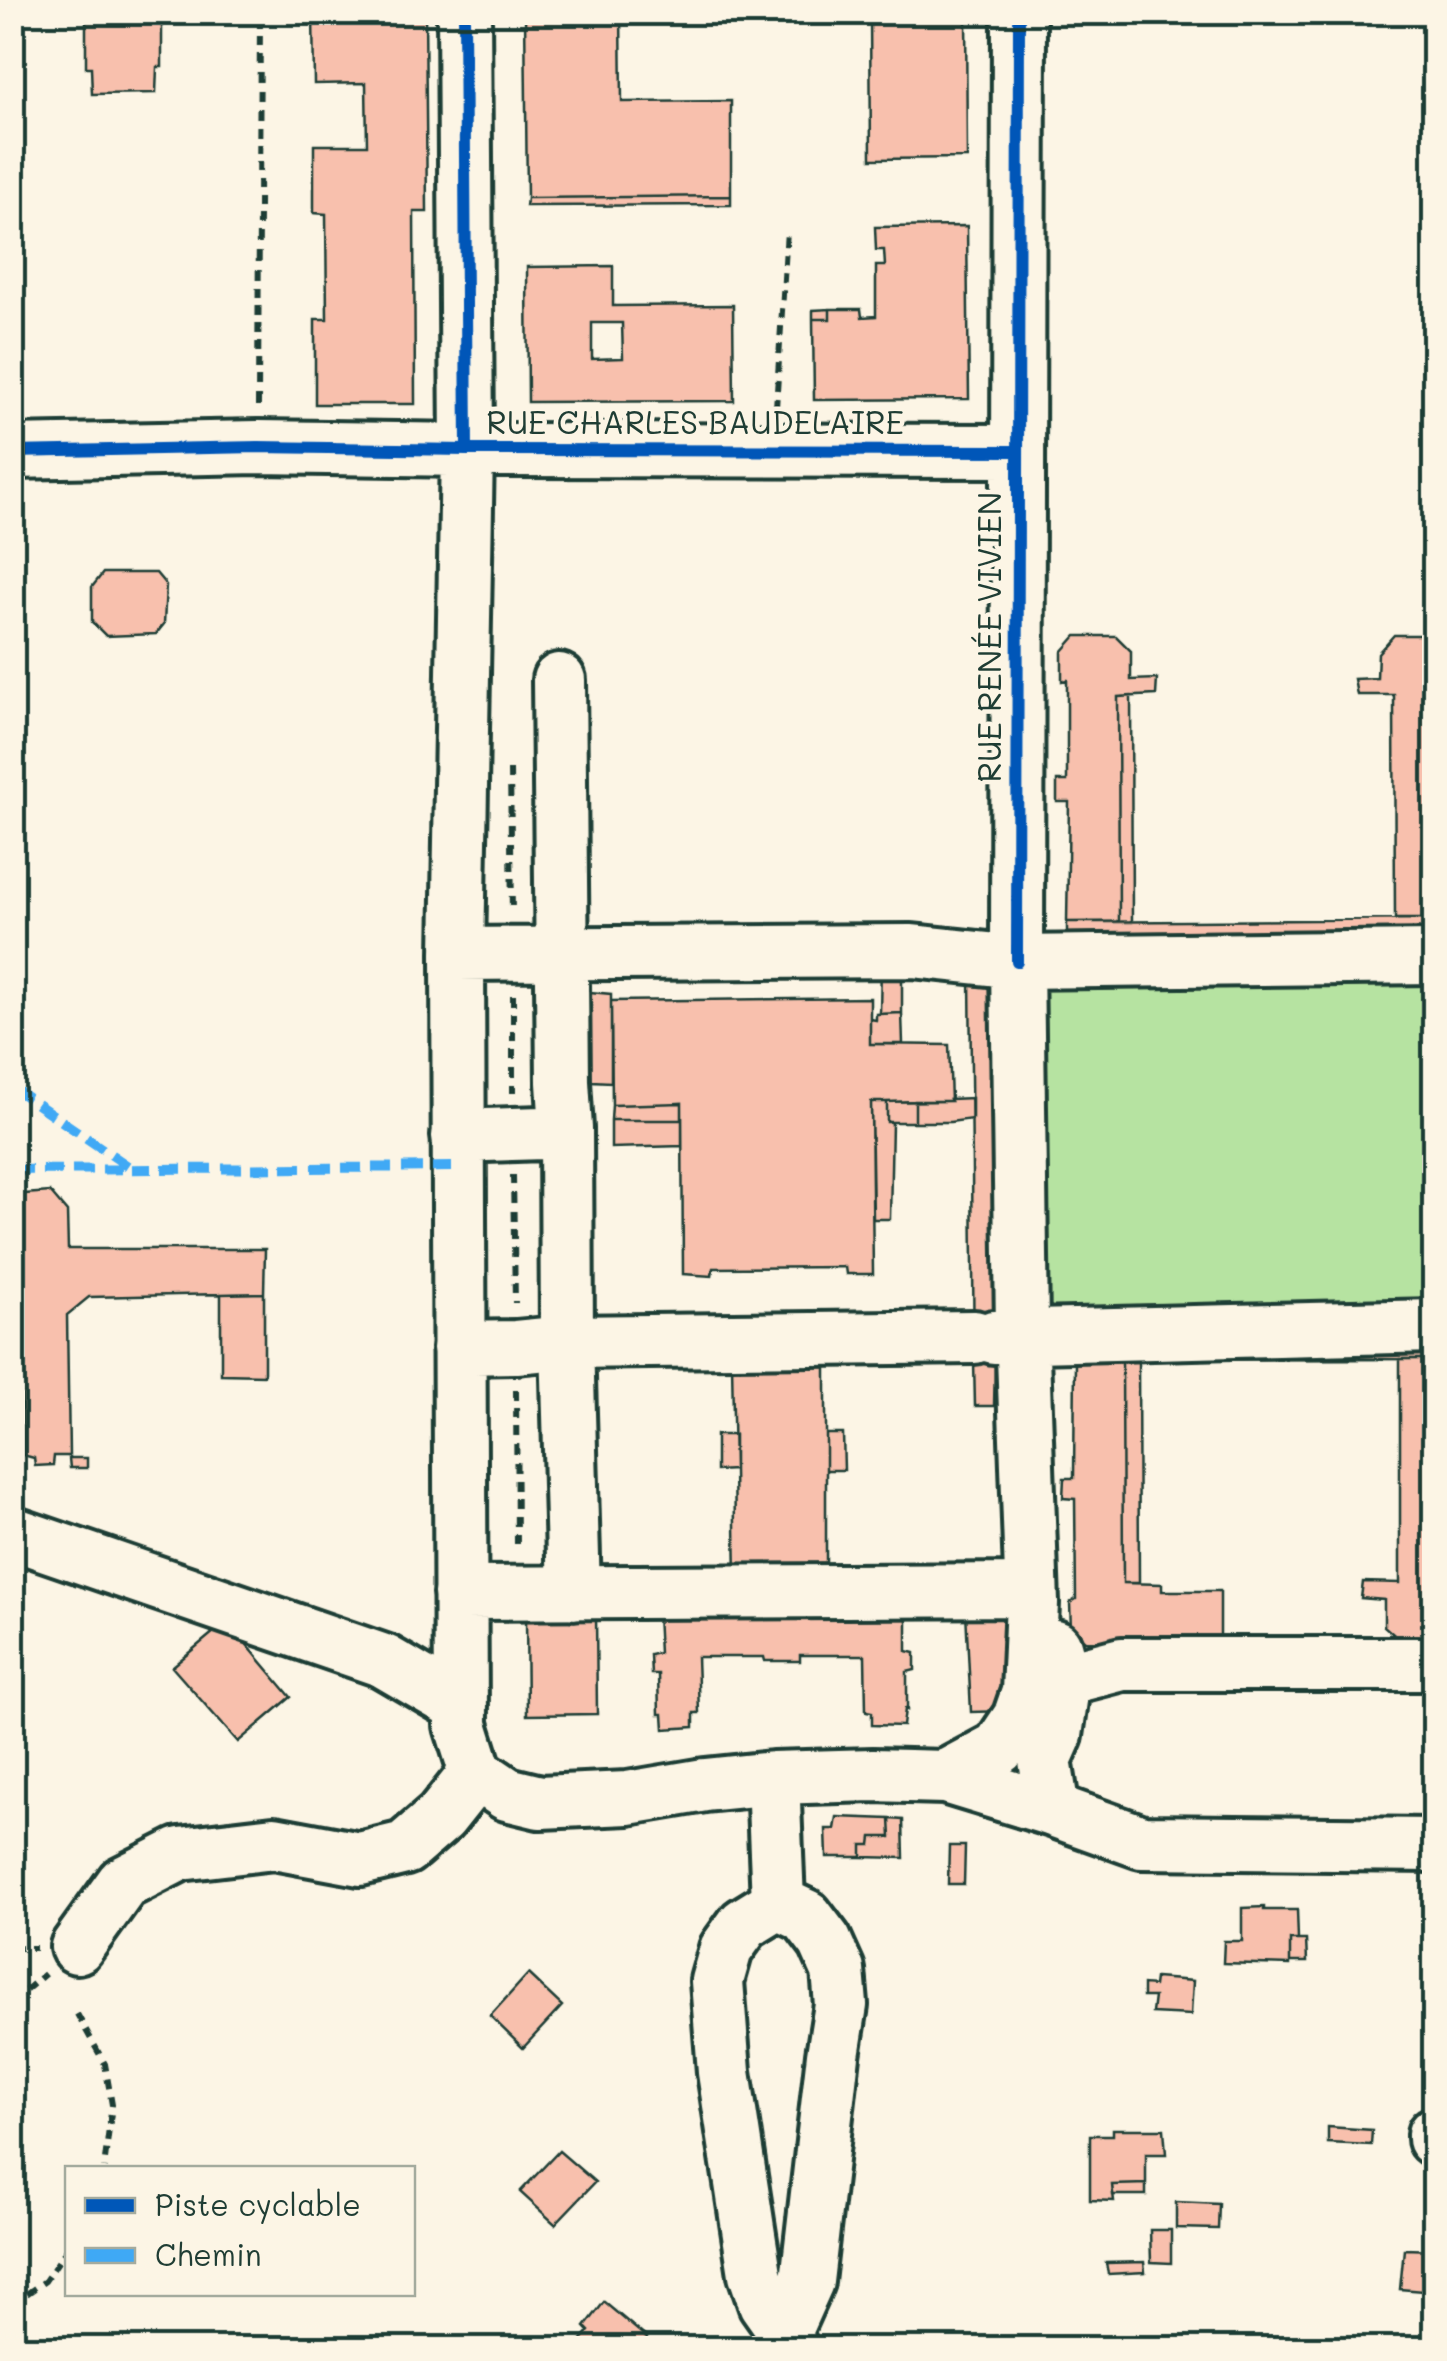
<svg xmlns="http://www.w3.org/2000/svg" width="1447" height="2361" viewBox="0 0 1447 2361" font-family="Mali,sans-serif">
	<style>
		.green { fill: #b6e3a1; stroke: #6a906a; stroke-width: 2.5 }
		.building { fill: #f8c0ad; stroke: #1f3d34; stroke-width: 2.5; fill-rule: evenodd }
		.lines { fill: none; stroke-linecap: round; stroke-linejoin: round }
		.minor-casing { stroke: #1f3d34; stroke-width: 60 }
		.path { stroke: #1f3d34; stroke-width: 6; stroke-dasharray: 10 8; stroke-linecap: butt }
		.minor { stroke: #fcf5e5; stroke-width: 52 }
		.quiet { stroke: #3fa9f5; stroke-width: 10; stroke-dasharray: 20 10; stroke-linecap: butt }
		.cycleway-casing { stroke: #fcf5e5; stroke-width: 19 }
		.cycleway { stroke: #0057b8; stroke-width: 12 }
		.labels { text-anchor: middle; stroke-width: 9; stroke-linejoin: round; paint-order: stroke }
		.street-label { font-size: 32px; fill: #1f3d34; stroke: #fcf5e5 }
	</style>
	<rect width="100%" height="100%" fill="#fcf5e5"/>
	<filter id="ink" filterUnits="userSpaceOnUse"><feTurbulence type="fractalNoise" baseFrequency=".01" numOctaves="2"/><feDisplacementMap in="SourceGraphic" scale="20" xChannelSelector="R" yChannelSelector="G"/><feConvolveMatrix kernelMatrix="1 2 1 2 8 2 1 2 1" color-interpolation-filters="sRGB"/></filter>
	<g filter="url(#ink)">
		<!-- green -->
		<path class="green" d="M1434,966V1320L1043,1329L1032,968Z"/>
		<!-- building -->
		<path class="building" d="M86,12H162V67H157L156,93L92,94L91,67H86Z
			M313,12H425L427,212H414L415,404H315V319H327L326,214L314,213V145H367L366,83L314,84Z
			M525,12H621L622,102L731,101V196L527,198Z
			M870,12H966L967,158L871,159Z
			M731,196V205L526,206L527,198Z
			M967,226L969,399L814,400L813,319H830V309H861L862,317L876,316V266H885L884,250H876L875,227Z
			M613,266V306L733,305L734,401L528,402L527,267ZM592,323H622L623,358L592,359Z
			M830,309V319H813V310Z
			M103,573H156L166,585L164,624L156,634L106,636L92,622V587Z
			M1394,635H1432L1434,638V919H1395L1394,695H1357L1354,679L1377,678L1378,653Z
			M1076,636H1116L1131,651V680L1157,679L1156,695L1118,697L1119,922H1067L1069,802H1057V781H1067V680L1062,681V652Z
			M1131,696L1132,922H1119L1118,697Z
			M1434,919V938L1067,941V922Z
			M881,963L902,964V1013L880,1014Z
			M970,976H989L995,1361H974Z
			M590,992L611,994V1082L591,1081Z
			M870,998V1044L949,1045L951,1101L871,1102L873,1274H846L845,1267L713,1268L712,1276L683,1274L682,1103L612,1105L611,1001Z
			M902,1013L903,1044H870V1019L876,1020V1014Z
			M972,1098V1119L950,1122H915V1101H951L950,1099Z
			M915,1101V1122H887V1102Z
			M871,1102H887V1122H892L890,1219H873Z
			M682,1103V1120H611L612,1105Z
			M611,1120H682V1146L611,1148Z
			M50,1192L67,1212L68,1249H265L264,1293L89,1297L67,1315L69,1456H54L53,1465L35,1466L34,1458L23,1455L21,1318H12V1195Z
			M264,1293V1375L221,1374V1294Z
			M1434,1341V1359L1075,1360Z
			M1400,1359H1434V1641H1401L1384,1626V1600L1361,1598L1363,1582L1400,1583Z
			M1075,1360H1122L1123,1583L1162,1584V1591H1220V1643L1085,1641L1071,1629L1070,1603L1076,1599L1075,1499L1063,1498L1064,1478H1074Z
			M1122,1360H1138L1139,1583H1123Z
			M974,1361H995L994,1406H975Z
			M732,1362H826V1576L736,1578Z
			M826,1434H843L844,1470H826Z
			M716,1435H734V1470L716,1471Z
			M69,1458H87V1468H70Z
			M966,1611L1008,1612V1711L971,1712Z
			M907,1613V1651L915,1653V1670L907,1672V1710L905,1709L903,1726L872,1725V1712L866,1711L865,1655H800V1661H765L764,1657H697L699,1713H694V1727L664,1729L663,1714H659L658,1674H651L650,1655L659,1653L657,1614Z
			M526,1615H596L597,1714L527,1715Z
			M227,1621L291,1697L238,1742L172,1667Z
			M837,1817L890,1819L891,1837H872L871,1845H862V1857H827L826,1829H835Z
			M890,1819L903,1820L904,1858L862,1857V1845H871L872,1837H891Z
			M949,1846H965L964,1884H948Z
			M1264,1907V1910H1297L1298,1940H1290V1965L1223,1963L1224,1941H1242V1908Z
			M1290,1940H1306L1307,1962H1290Z
			M528,1974L562,2006L523,2048L490,2016Z
			M1155,1978L1193,1981L1191,2015L1152,2013L1154,1997H1143V1985L1154,1986Z
			M1328,2127L1372,2130L1371,2145L1328,2143Z
			M1113,2129H1164L1166,2154H1146V2184L1112,2185L1114,2201L1090,2200V2135H1113Z
			M559,2151L595,2182L555,2224L520,2192Z
			M1146,2184V2195H1113L1112,2185Z
			M1176,2202L1219,2204L1218,2229L1176,2228Z
			M1150,2230H1171V2263L1151,2262Z
			M1404,2249L1434,2250V2292L1400,2289Z
			M1144,2262L1145,2272L1108,2274L1106,2263Z
			M604,2302L647,2338L638,2348L576,2347L589,2331L585,2327Z"/>
		<g class="lines">
			<defs>
				<path id="minor" d="M464,12L467,450L458,954L461,1725L476,1773L507,1794L540,1802L628,1798L705,1785L773,1778L873,1775L945,1777L1053,1810L1142,1842L1434,1845
					M1019,12C1020,329 1017,646 1017,962L1434,957
					M12,452L258,447L467,450L1017,451
					M559,680L563,1082L566,1129L567,1342L574,1593
					M458,954L912,951L1017,962L1022,1328L1032,1603L1028,1692L1019,1718L999,1748L945,1777
					M458,1136L542,1133L566,1129
					M994,1337L1434,1326
					M459,1348L516,1347L567,1342L974,1337
					M12,1533L384,1661L461,1706
					M460,1593L1031,1590
					M1064,1679L1122,1664H1434
					M773,1778L778,1903
					M1053,1810L1045,1760L1056,1735L1064,1679L1055,1647
					M778,1903L744,1924L726,1949L717,1981L724,2072L755,2274L765,2303L784,2330L791,2348
					M77,1947L123,1883L180,1854L274,1843L360,1859L405,1848L441,1817L476,1773
					M1434,2134V2139
					M777,2348L807,2281L833,2055L841,2005L838,1970L825,1941L806,1916L778,1903"/>
			</defs>
			<!-- minor casing -->
			<use href="#minor" class="minor-casing"/>
			<!-- path -->
			<path class="path" d="M258,406L260,12
				M776,408L787,230
				M510,770L512,913
				M513,995V1093
				M513,1175L515,1303
				M516,1390L517,1548
				M12,1948H36
				M12,2002L45,1974
				M77,2014L105,2064L112,2105L104,2168
				M12,2304L45,2281L68,2247"/>
			<!-- minor -->
			<use href="#minor" class="minor"/>
			<!-- quiet -->
			<path class="quiet" d="M12,1087L132,1169
				M12,1170L458,1167"/>
			<defs>
				<path id="cycleway" d="M464,12L467,450
					M12,452L258,447L467,450L1017,451
					M1017,962C1017,646 1020,329 1019,12"/>
			</defs>
			<!-- cycleway casing -->
			<use href="#cycleway" class="cycleway-casing"/>
			<!-- cycleway -->
			<use href="#cycleway" class="cycleway"/>
		</g>
	</g>
	<g class="labels">
		<!-- street labels -->
		<g class="street-label">
			<text x="695" y="434">RUE CHARLES BAUDELAIRE</text>
			<text transform="translate(990 637) rotate(-90)" y="11">RUE RENÉE VIVIEN</text>
		</g>
	</g>
	<!-- margin -->
	<rect width="1447" height="2361" fill="none" stroke="#fcf5e5" stroke-width="50"/>
	<rect x="25" y="25" width="1397" height="2311" fill="none" stroke="#1f3d34" stroke-width="4" filter="url(#ink)"/>
	<!-- legend -->
	<rect x="65" y="2166" width="350" height="130" fill="#fcf5e5" stroke="#a4ab9e" stroke-width="2.5"/>
	<rect x="85" y="2198" width="50" height="15" fill="#0057b8" stroke="#a4ab9e" stroke-width="2.5"/>
	<text x="155" y="2216" font-size="30" fill="#1f3d34">Piste cyclable</text>
	<rect x="85" y="2248" width="50" height="15" fill="#3fa9f5" stroke="#a4ab9e" stroke-width="2.5"/>
	<text x="155" y="2266" font-size="30" fill="#1f3d34">Chemin</text>
</svg>
